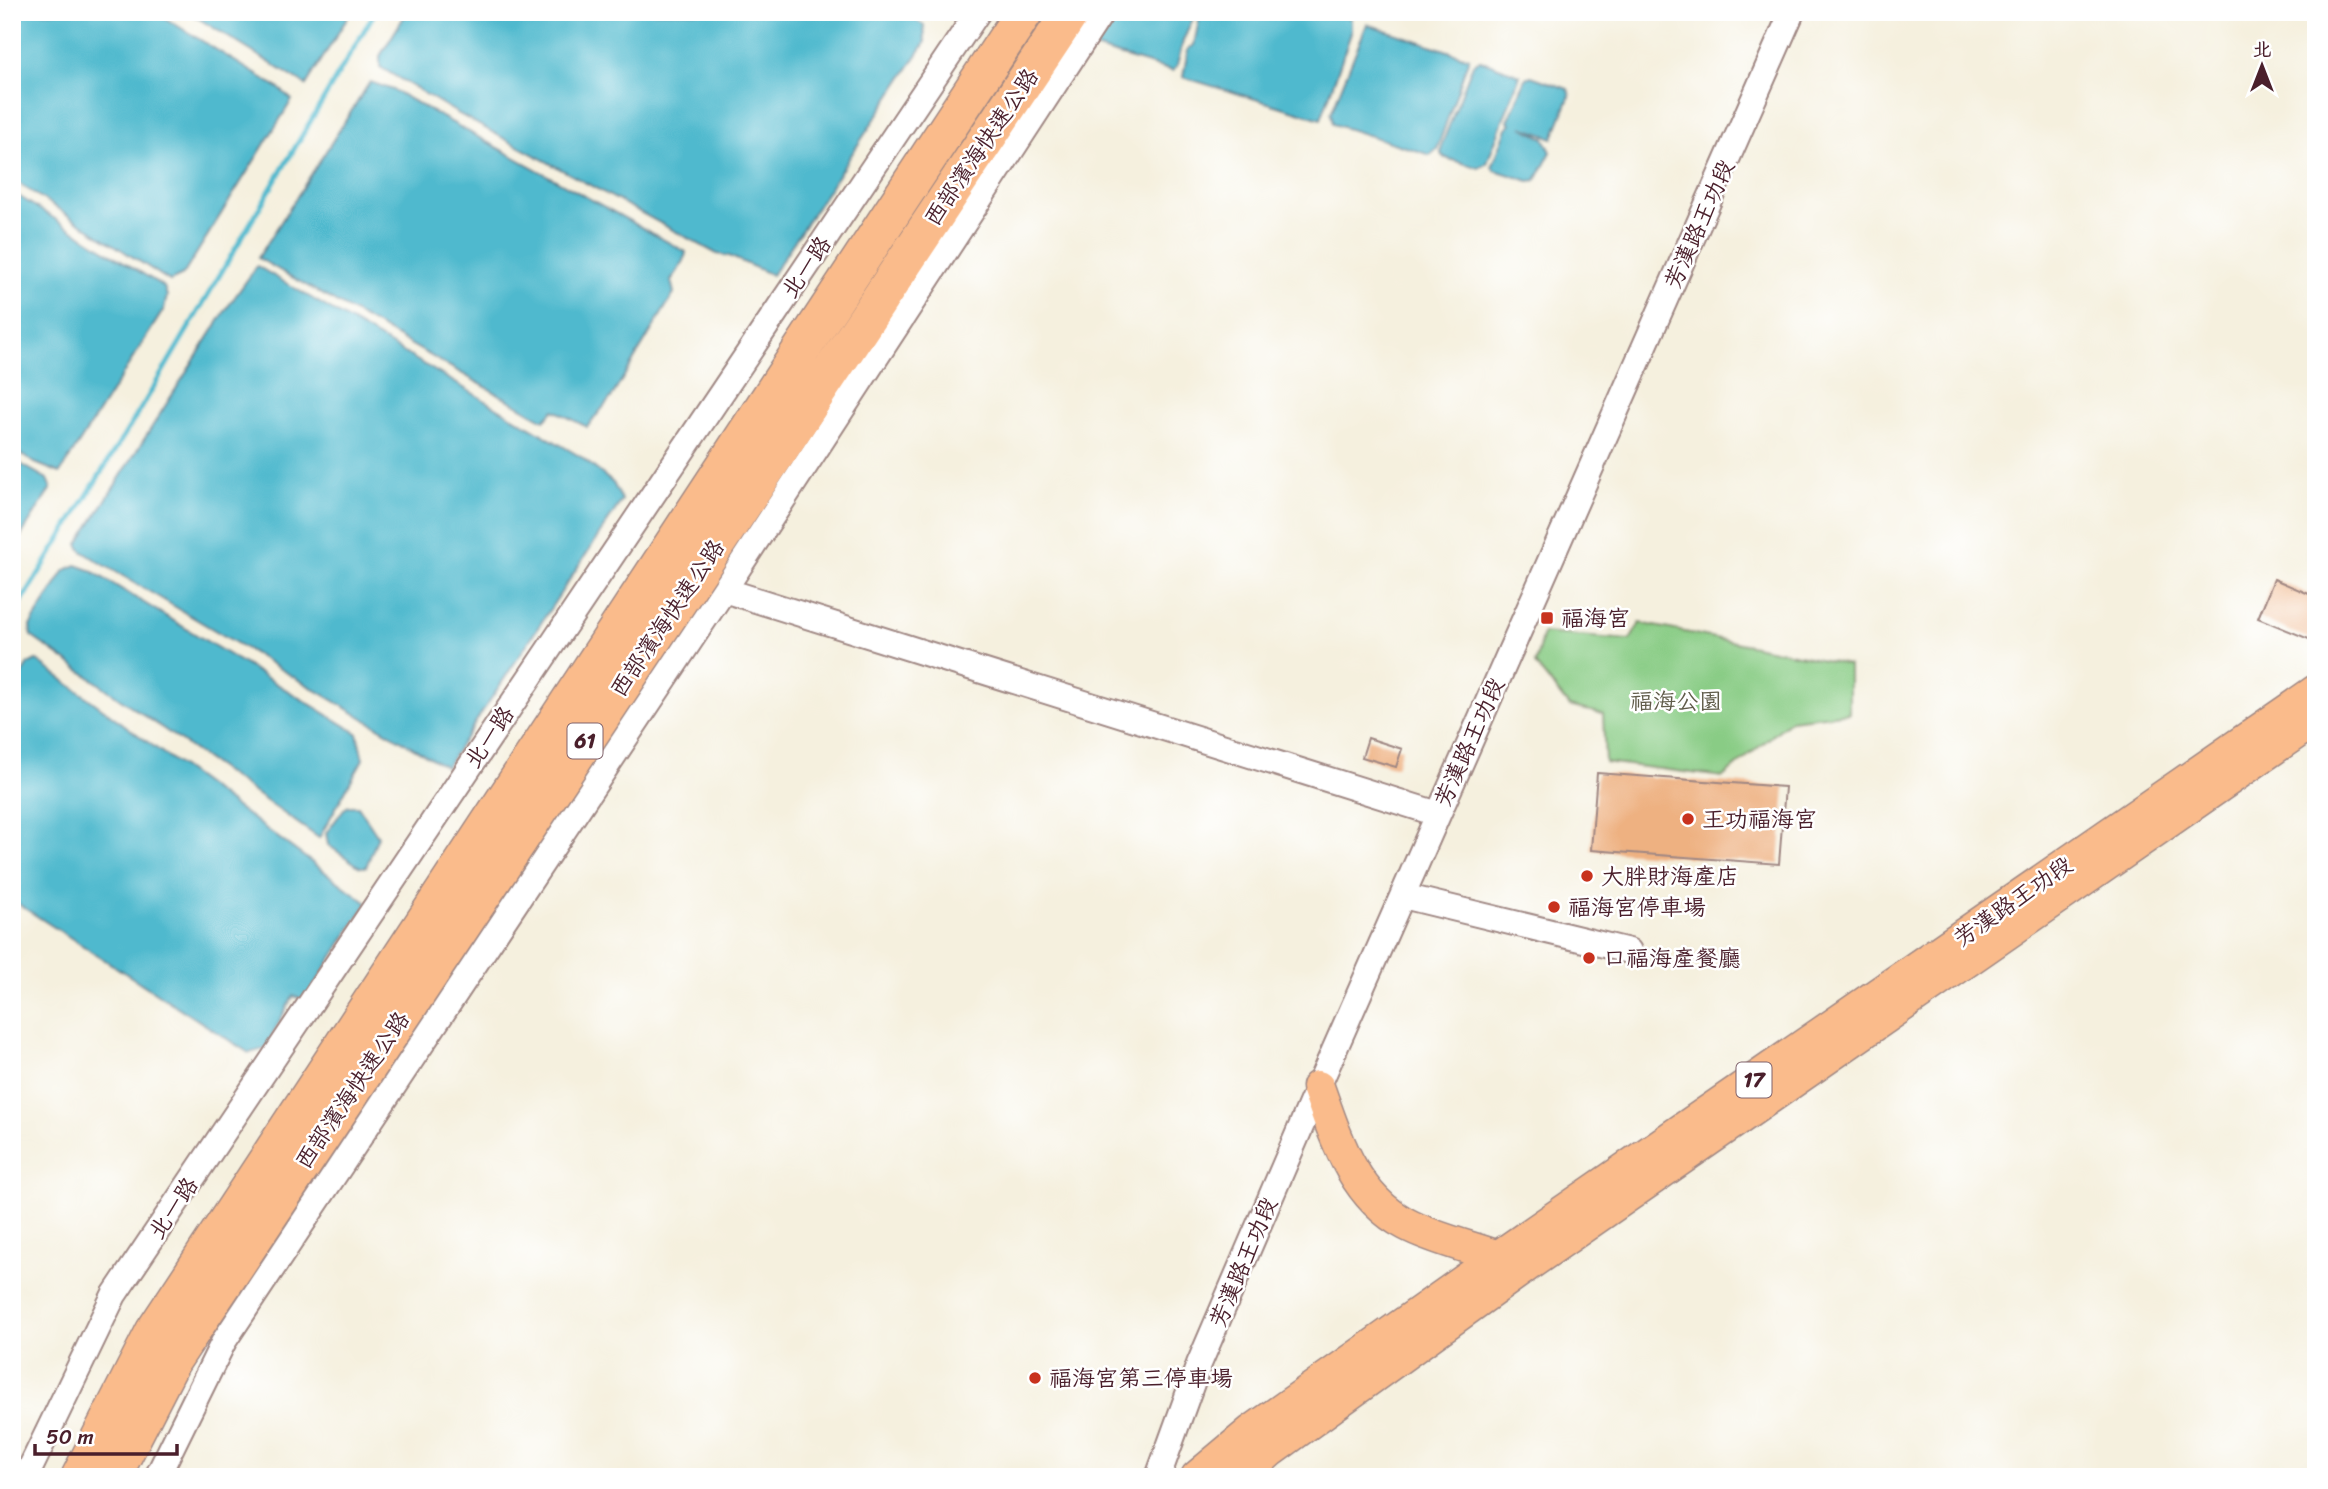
<svg xmlns="http://www.w3.org/2000/svg" width="2328" height="1489" viewBox="0 0 2328 1489" font-family="Sriracha,'LXGW WenKai TC',sans-serif">
	<style>
		.green { fill: #89cc85; stroke: #6a7658; stroke-width: 2 }
		.water { fill: #50b9ce; stroke: #4d6c7c; stroke-width: 2 }
		.lines { fill: none; stroke-linecap: round; stroke-linejoin: round }
		.stream { stroke: #50b9ce; stroke-width: 5 }
		.building { fill: #eeb181 }
		.minor-casing { stroke: #a08884; stroke-width: 28 }
		.major-casing { stroke: #a08884; stroke-width: 35 }
		.highway-casing { stroke: #a08884; stroke-width: 40 }
		.minor { stroke: #fff; stroke-width: 24 }
		.major { stroke: #fabb8b; stroke-width: 32 }
		.highway { stroke: #fabb8b; stroke-width: 37 }
		.poi-dot { fill: #c8321e; stroke: #fff; stroke-width: 2.5 }
		.labels { text-anchor: middle; stroke-width: 5; stroke-linejoin: round; paint-order: stroke }
		.shield { fill: #fff; stroke: #80626b; stroke-width: 2 }
		.shield-label { font-size: 21px; font-weight: bold; fill: #4a1f2b }
		.street-label { font-size: 23px; fill: #4a1f2b; stroke: #fff }
		.poi-label { font-size: 23px; fill: #4a1f2b; stroke: #fff; text-anchor: start }
		.park-label { font-size: 23px; fill: #605c4a; stroke: #fff }
	</style>
	<rect width="100%" height="100%" fill="#fff"/>
	<filter id="ink" filterUnits="userSpaceOnUse"><feTurbulence type="fractalNoise" baseFrequency=".0143" numOctaves="2"/><feDisplacementMap in="SourceGraphic" scale="14" xChannelSelector="R" yChannelSelector="G"/><feConvolveMatrix kernelMatrix="1 2 1 2 8 2 1 2 1" color-interpolation-filters="sRGB"/></filter>
	<filter id="wash" filterUnits="userSpaceOnUse"><feTurbulence type="fractalNoise" baseFrequency=".00686" numOctaves="4" result="noise"/><feDisplacementMap in="SourceGraphic" scale="28" xChannelSelector="R" yChannelSelector="G"/><feGaussianBlur stdDeviation="1.57" result="paint"/><feColorMatrix in="noise" values="0 0 0 0 0 0 0 0 0 0 0 0 0 0 0 0 0 1.4 0 .05"/><feComposite in="paint" operator="in"/></filter>
	<g filter="url(#wash)">
		<rect width="100%" height="100%" fill="#f5f0de"/>
		<!-- green -->
		<path class="green" d="M1640,623L1849,665V713L1791,720L1723,777L1605,762L1603,714L1569,706L1535,664L1543,633L1630,640Z"/>
		<!-- water -->
		<path class="water" d="M12,12H155L280,89L292,100L183,275L170,281L12,179Z
			M188,12H351L306,85Z
			M407,12H902L924,25L925,43L772,275L729,256L717,254L457,113L380,67V56Z
			M1105,12H1196L1183,41L1177,66L1173,71L1091,47Z
			M1203,12H1331L1351,19V33L1321,119L1183,77L1188,49L1194,45L1200,15Z
			M1367,24L1469,58L1437,149L1430,155L1333,124L1331,113Z
			M1480,60L1520,75L1487,163L1479,168L1446,158L1441,154L1442,144L1473,64Z
			M1531,76L1568,89L1570,95L1553,138L1522,127L1544,138L1551,152L1536,180L1529,181L1495,170L1492,167L1507,128L1511,123L1508,121L1526,78Z
			M370,82L393,90L686,252L684,261L671,281L674,293L611,398L587,427L554,410L544,420L258,258Z
			M12,192L164,287L167,296L164,309L60,473L35,463L12,449Z
			M257,266L581,457L613,483L622,500L446,767L101,563L82,551L78,544L227,308Z
			M12,459L47,479L51,488L12,550Z
			M76,565L90,570L357,733L363,759L319,838L31,636L30,626L65,570Z
			M36,660L367,903L305,1000L293,996L265,1049L249,1053L12,900V689L28,664Z
			M349,806H358L378,836L366,867H360L328,845L326,833L344,809Z"/>
		<g class="lines">
			<!-- stream -->
			<path class="stream" d="M12,617L146,400L375,12"/>
		</g>
		<g id="blocks">
			<!-- building -->
			<path class="building" d="M2274,579L2316,597V642L2258,618Z
				M1368,738L1402,749L1396,767L1362,757Z
				M1597,773L1785,787L1779,864L1591,850Z"/>
		</g>
	</g>
	<g filter="url(#ink)">
		<use href="#blocks" fill-opacity="0" stroke="#a08884" stroke-width="2"/>
		<g class="lines">
			<defs>
				<path id="minor" d="M724,590L1438,814
					M1403,896L1629,951
					M26,1477L114,1295L978,12
					M157,1477L224,1341L724,590L1102,12
					M1158,1477L1199,1364L1318,1087L1792,12"/>
				<path id="major" d="M1318,1087C1336,1138 1354,1197 1406,1224C1432,1238 1470,1247 1498,1257L1513,1261
					M1197,1477L1252,1431L1498,1257L2316,691
					M1241,1477L1270,1451L1529,1264L2316,719"/>
				<path id="highway" d="M80,1477L154,1332L1024,12
					M112,1477L171,1362L1071,12"/>
			</defs>
			<!-- minor casing -->
			<use href="#minor" class="minor-casing"/>
			<!-- major casing -->
			<use href="#major" class="major-casing"/>
			<!-- highway casing -->
			<use href="#highway" class="highway-casing"/>
			<!-- minor -->
			<use href="#minor" class="minor"/>
			<!-- major -->
			<use href="#major" class="major"/>
			<!-- highway -->
			<use href="#highway" class="highway"/>
		</g>
	</g>
	<!-- markers -->
	<g class="poi-dot">
		<rect x="1540" y="611" width="14" height="14" rx="3.5"/>
		<circle cx="1688" cy="819" r="7"/>
		<circle cx="1587" cy="876" r="7"/>
		<circle cx="1554" cy="907" r="7"/>
		<circle cx="1589" cy="958" r="7"/>
		<circle cx="1035" cy="1378" r="7"/>
	</g>
	<g class="labels">
		<!-- shield labels -->
		<g class="shield">
			<rect x="567.5" y="723.5" width="35" height="35" rx="5"/>
			<rect x="1736.5" y="1062.5" width="35" height="35" rx="5"/>
		</g>
		<g class="shield-label">
			<text x="585" y="748">61</text>
			<text x="1754" y="1087">17</text>
		</g>
		<!-- street labels -->
		<g class="street-label">
			<text transform="translate(981 147) rotate(-56)" y="8">西部濱海快速公路</text>
			<text transform="translate(1699 224) rotate(-66)" y="8">芳漢路王功段</text>
			<text transform="translate(806 267) rotate(-56)" y="8">北一路</text>
			<text transform="translate(667 618) rotate(-56)" y="8">西部濱海快速公路</text>
			<text transform="translate(489 737) rotate(-56)" y="8">北一路</text>
			<text transform="translate(1469 742) rotate(-66)" y="8">芳漢路王功段</text>
			<text transform="translate(2013 901) rotate(-35)" y="8">芳漢路王功段</text>
			<text transform="translate(352 1090) rotate(-56)" y="8">西部濱海快速公路</text>
			<text transform="translate(173 1208) rotate(-56)" y="8">北一路</text>
			<text transform="translate(1243 1262) rotate(-67)" y="8">芳漢路王功段</text>
		</g>
		<!-- poi labels -->
		<g class="poi-label">
			<text x="1561" y="626">福海宮</text>
			<text x="1702" y="827">王功福海宮</text>
			<text x="1601" y="884">大胖財海產店</text>
			<text x="1568" y="915">福海宮停車場</text>
			<text x="1603" y="966">口福海產餐廳</text>
			<text x="1049" y="1386">福海宮第三停車場</text>
		</g>
		<!-- park labels -->
		<g class="park-label">
			<text x="1676" y="709">福海公園</text>
		</g>
	</g>
	<!-- margin -->
	<rect width="2328" height="1489" fill="none" stroke="#fff" stroke-width="42"/>
	<!-- north arrow -->
	<g transform="translate(2262 66)" stroke="#ffffff" stroke-width="5" paint-order="stroke">
	<path d="M0-5L12 26L0 18L-12 26Z" fill="#4a1f2b"/>
	<text y="-10" font-size="19" font-weight="bold" text-anchor="middle" fill="#4a1f2b">北</text>
	</g>
	<!-- scale -->
	<path d="M35 1444v10h142v-10" fill="none" stroke="#4a1f2b" stroke-width="3.5"/>
	<text x="46" y="1444" font-size="21" fill="#4a1f2b" stroke="#ffffff" stroke-width="5" paint-order="stroke">50 m</text>
</svg>
